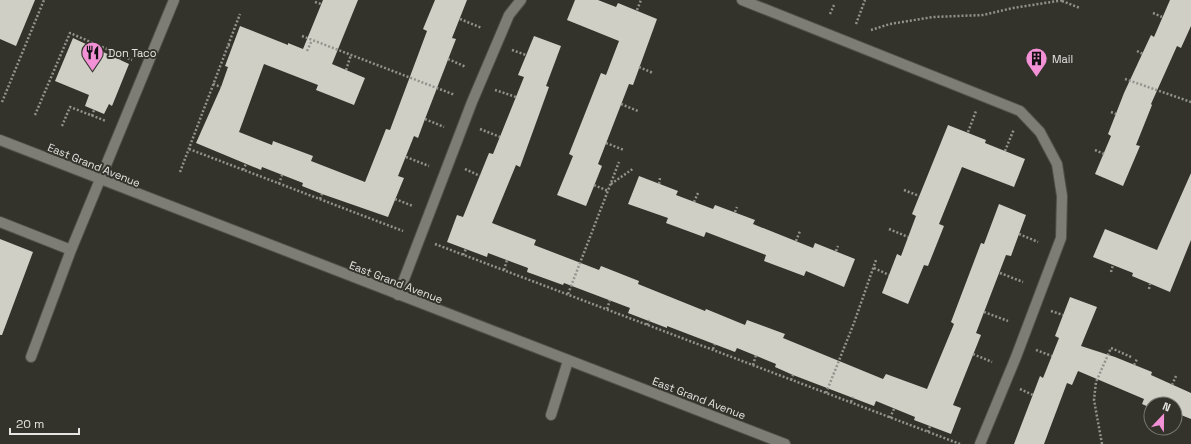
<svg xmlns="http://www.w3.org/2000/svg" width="1191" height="444" viewBox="0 0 1191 444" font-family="'Space Grotesk',sans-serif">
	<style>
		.building { fill: #cfcfc6 }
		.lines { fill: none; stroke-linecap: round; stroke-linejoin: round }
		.service-casing { stroke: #505049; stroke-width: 12 }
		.minor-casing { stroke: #505049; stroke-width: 12 }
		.tertiary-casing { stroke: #505049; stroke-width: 12 }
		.path { stroke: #93938d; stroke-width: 2.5; stroke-dasharray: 2 2; stroke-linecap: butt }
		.service { stroke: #7d7d75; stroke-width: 10 }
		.minor { stroke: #7d7d75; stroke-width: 10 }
		.tertiary { stroke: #7d7d75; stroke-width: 10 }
		.labels { text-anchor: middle; stroke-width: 4; stroke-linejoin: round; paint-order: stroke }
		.poi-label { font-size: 11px; fill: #e5e5e1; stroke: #33332c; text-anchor: start }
		.street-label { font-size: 11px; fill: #e5e5e1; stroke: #33332c }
	</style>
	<rect width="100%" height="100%" fill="#33332c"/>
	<!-- building -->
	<path class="building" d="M0,0H35L16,46L0,39Z
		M323,0H358L332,64L365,78L354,105L316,90L318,85L264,64L239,132L272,145L273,141L313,156L311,161L365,182L386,129L390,130L427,31L423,29L435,0H467L452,38L456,39L425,119L418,138L414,136L398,176L404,178L388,217L322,194L302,186L303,183L262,167L261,170L196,143L221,87L228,67L225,66L240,26L288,45V43L303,49Z
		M575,0H598L616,7L618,3L657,19L633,85L629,84L598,164L602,166L586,206L557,195L573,156L569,154L601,73L606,75L619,41L567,20Z
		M1170,0H1191V26L1181,48L1177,46L1151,104L1152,105L1136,145L1140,146L1123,186L1095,174L1111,136L1108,134L1124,93L1151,35L1154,37Z
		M534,36L561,46L546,86L549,87L520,167L516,165L492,223L536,240L534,245L599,270L601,266L639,281L638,284L705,311L706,309L745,325L747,320L785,334L783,338L883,379L886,374L927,389L954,324L951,322L981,243L984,244L999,204L1026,215L1011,256L1006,255L976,333L981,335L953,405L961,408L951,434L914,420L915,417L876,401L874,406L793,375L775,367L776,364L737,348L735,352L667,326V328L628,313L630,308L564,283L563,285L527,272L528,268L488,253L487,257L447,242L457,215L463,217L489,153L493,154L524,77L518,75Z
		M73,38L129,64L112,106L109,104L104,114L85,106L89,95L55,81Z
		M948,125L986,140L985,143L1025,159L1014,187L962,167L939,224L944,226L928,266L924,265L908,304L882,293L897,254L901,256L916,216L912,214Z
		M1191,173V240L1170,292L1132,276L1133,273L1093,257L1105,229L1157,250Z
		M639,176L678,191L676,195L713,209L715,205L755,220L753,224L813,248L815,243L855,259L844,287L806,271L804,276L764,261L766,255L706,232L704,237L666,223L668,218L628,204Z
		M0,239L33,252L2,335H0Z
		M1070,297L1097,307L1081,346L1115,357L1152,372L1151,375L1191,393V419L1181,415L1179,420L1175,419V404H1151V408L1142,404L1144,399L1078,371L1072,385L1067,383L1044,444H1014L1040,376L1043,378L1059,338L1055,336Z"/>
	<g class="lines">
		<defs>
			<path id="service" d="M0,222L71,250L174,0
				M31,357L71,250
				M551,415L568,361"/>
			<path id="minor" d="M742,0L1020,111L1040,132L1057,164L1062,196L1061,238L1016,357L980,444
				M398,295L472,102L509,15L521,0"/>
			<path id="tertiary" d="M0,140L785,444"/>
		</defs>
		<!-- service casing -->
		<use href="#service" class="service-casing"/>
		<!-- minor casing -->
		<use href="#minor" class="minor-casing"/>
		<!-- tertiary casing -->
		<use href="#tertiary" class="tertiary-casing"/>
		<!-- path -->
		<path class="path" d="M1062,1L1080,8
			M315,2L321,4
			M637,10L641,0
			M1153,13L1162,17
			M830,14L834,5
			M460,19L482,28
			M856,24L865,0
			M871,30L890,24L933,17L983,15L1013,8L1064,0
			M302,36L455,95
			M228,45L232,46
			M512,50L526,55
			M307,51L312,40
			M1137,51L1143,54
			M119,59L121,55
			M448,59L466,67
			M639,67L653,73
			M346,70L351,55
			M1125,79L1191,102
			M213,84L221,87
			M495,90L516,97
			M2,102L44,0
			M621,104L638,111
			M1111,112L1116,114
			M35,115L70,33L132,60
			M92,116L94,110
			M425,119L444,127
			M62,126L70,107L106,121
			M480,129L500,137
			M968,132L976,111
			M606,143L624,150
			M189,149L403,231
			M1095,150L1104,154
			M1005,151L1014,129
			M406,157L429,166
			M465,169L480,176
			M243,170L246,164
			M180,172L240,14
			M279,184L282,175
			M611,184L634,168
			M659,184L660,178
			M594,185L608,191
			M904,190L919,196
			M320,199L322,194
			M395,199L413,206
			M694,202L698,193
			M735,212L737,207
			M889,229L908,237
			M1019,234L1038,242
			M796,241L800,231
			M435,244L960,444
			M836,251L838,246
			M463,255L466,249
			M874,268L889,275
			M504,270L507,260
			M1111,272L1113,265
			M1000,273L1023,282
			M1149,289L1150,284
			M568,294L619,162
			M607,309L610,300
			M1051,311L1063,315
			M984,312L1008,321
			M647,325L649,320
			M713,349L715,344
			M1036,350L1052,356
			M973,354L992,362
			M753,365L756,355
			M1134,365L1137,359
			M791,380L793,375
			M1172,385L1176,376
			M1020,389L1033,395
			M826,393L854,323L876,260
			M851,402L853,397
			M890,418L894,409
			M928,432L930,426
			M1102,444L1094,400L1096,382L1111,348L1131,357"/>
		<!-- service -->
		<use href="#service" class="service"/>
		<!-- minor -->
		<use href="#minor" class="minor"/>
		<!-- tertiary -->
		<use href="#tertiary" class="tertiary"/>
	</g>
	<!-- icons -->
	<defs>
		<symbol id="restaurant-pin" viewBox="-11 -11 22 30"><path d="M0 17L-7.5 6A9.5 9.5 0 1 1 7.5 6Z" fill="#f391d6" stroke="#33332c"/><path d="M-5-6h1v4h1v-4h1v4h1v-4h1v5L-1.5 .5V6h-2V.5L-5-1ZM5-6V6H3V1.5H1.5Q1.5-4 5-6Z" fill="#111"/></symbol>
		<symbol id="building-pin" viewBox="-11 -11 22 30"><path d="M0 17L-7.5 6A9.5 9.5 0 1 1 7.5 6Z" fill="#f391d6" stroke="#33332c"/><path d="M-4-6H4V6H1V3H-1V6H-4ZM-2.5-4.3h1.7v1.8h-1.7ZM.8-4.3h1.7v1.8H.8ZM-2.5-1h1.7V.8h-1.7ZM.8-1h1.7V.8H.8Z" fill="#111"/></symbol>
	</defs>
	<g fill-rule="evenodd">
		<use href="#restaurant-pin" x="80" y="40" width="25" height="34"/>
		<use href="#building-pin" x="1024" y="46" width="25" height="34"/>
	</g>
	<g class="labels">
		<!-- poi labels -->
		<g class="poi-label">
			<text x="108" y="57">Don Taco</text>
			<text x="1052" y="63">Mail</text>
		</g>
		<!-- street labels -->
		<g class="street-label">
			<text transform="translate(94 165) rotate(22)" y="4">East Grand Avenue</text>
			<text transform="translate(396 282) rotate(21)" y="4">East Grand Avenue</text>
			<text transform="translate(699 398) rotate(21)" y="4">East Grand Avenue</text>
		</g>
	</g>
	<!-- north arrow -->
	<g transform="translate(1163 416) rotate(22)"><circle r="19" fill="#33332c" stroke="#7a7a74"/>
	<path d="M0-3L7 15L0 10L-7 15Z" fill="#f391d6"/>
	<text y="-6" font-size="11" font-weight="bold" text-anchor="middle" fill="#e5e5e1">N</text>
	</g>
	<!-- scale -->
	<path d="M10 428v6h69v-6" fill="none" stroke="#e5e5e1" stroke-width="2"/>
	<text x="16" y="428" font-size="12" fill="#e5e5e1" stroke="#33332c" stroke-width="3" paint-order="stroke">20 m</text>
</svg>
